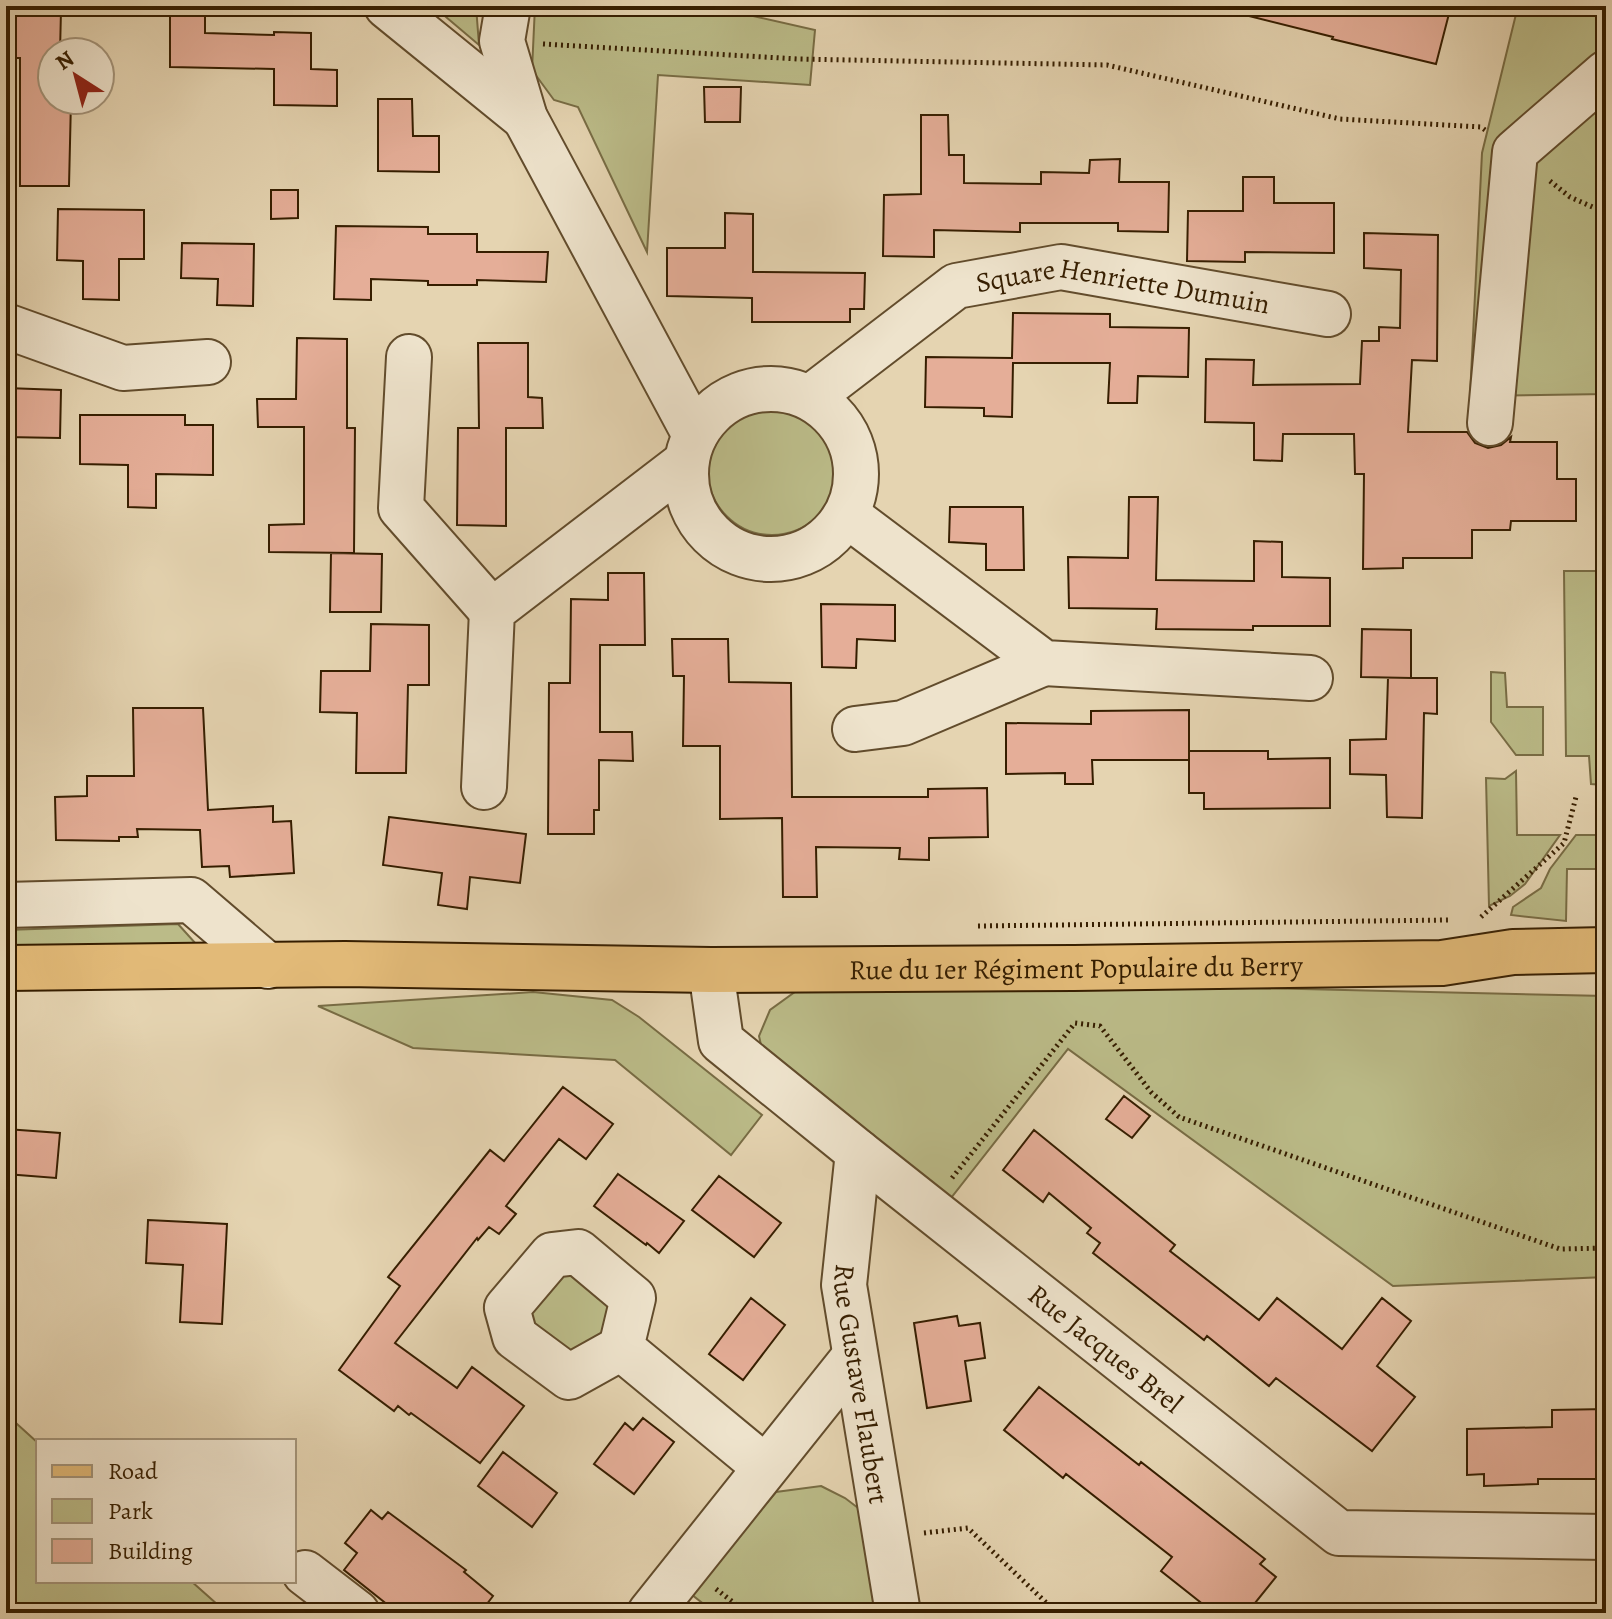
<svg xmlns="http://www.w3.org/2000/svg" width="1612" height="1619" viewBox="0 0 1612 1619" font-family="Alegreya,serif">
	<style>
		.green { fill: #bb8; stroke: #786c44; stroke-width: 2 }
		.building { fill: #e5ae98; stroke: #361e00; stroke-width: 2 }
		.lines { fill: none; stroke-linecap: round; stroke-linejoin: round }
		.minor-casing { stroke: #624c2c; stroke-width: 48 }
		.major-casing { stroke: #361e00; stroke-width: 48 }
		.path { stroke: #361e00; stroke-width: 5; stroke-dasharray: 2 4; stroke-linecap: butt }
		.minor { stroke: #eee3cc; stroke-width: 44 }
		.major { stroke: #e2ba78; stroke-width: 44 }
		.labels { text-anchor: middle; stroke-width: 6; stroke-linejoin: round; paint-order: stroke }
		.street-label { font-size: 28px; fill: #361e00; stroke: #eee3cc }
	</style>
	<rect width="100%" height="100%" fill="#e5d4b1"/>
	<filter id="stains"><feTurbulence type="fractalNoise" baseFrequency=".0025" numOctaves="4"/><feColorMatrix values="0 0 0 0 .2 0 0 0 0 .09 0 0 0 0 .02 0 0 0 .5 -.17"/></filter>
	<radialGradient id="worn" r=".72"><stop offset=".6" stop-color="#630" stop-opacity="0"/><stop offset="1" stop-color="#630" stop-opacity=".3"/></radialGradient>
	<!-- green -->
	<path class="green" d="M433,6H476L479,45Z
		M535,6H709L815,30L810,85L658,75L647,252L578,107L554,100L532,70Z
		M1518,6H1606V394L1470,396L1482,153Z
		M708 471a64 64 0 1 1 128 0a64 64 0 1 1-128 0Z
		M1564,571H1606V696H1602L1603,785L1591,784L1589,756H1566Z
		M1491,672L1505,673L1507,707H1543V755H1516L1491,722Z
		M1516,771L1517,835H1560L1525,884L1510,896L1489,906L1486,778L1505,779Z
		M1576,835H1606V869H1567L1566,921L1511,915L1513,907L1541,888L1550,869Z
		M178,924L197,945L6,948V930Z
		M1078,984L1606,996V1277L1393,1286L1068,1049L947,1203L763,1054L759,1036L770,1010L799,989Z
		M533,992L612,1000L639,1017L762,1115L731,1155L615,1060L413,1048L318,1006Z
		M560,1270L575,1271L614,1308L617,1323L575,1356L531,1321L527,1308Z
		M6,1414L38,1443V1581H191L227,1613H6Z
		M821,1486L845,1498L866,1514L876,1613H715L691,1594L776,1492Z"/>
	<!-- building -->
	<path class="building" d="M170,6H205V33L274,35V32L311,33V69L337,70V106L274,105V69L170,67Z
		M1251,6H1451L1436,64L1332,39L1333,37L1249,16Z
		M11,10H61L60,52H52V100H71L69,186H20V58H10Z
		M704,87H741L740,122H705Z
		M378,99H412L413,136H439V172L378,171Z
		M921,115H948L949,155H964V183L1041,184V172L1089,173L1090,160L1120,159L1119,182H1169L1168,232L1118,231V223H1020V232L934,230V257L883,256L884,195L921,194Z
		M1243,177H1274V203H1334V253L1245,252V262L1187,261L1188,211H1243Z
		M271,190H298V218L271,219Z
		M58,209L144,210V259H119V300L83,299V261L57,260Z
		M725,213L753,214V272L865,273L864,309H850V322H752V298L667,296V248H725Z
		M336,226L428,227V234H477V252H548L546,282L477,280V285H428V281L371,279V300L334,299Z
		M1364,233L1438,235L1437,361L1412,360L1408,432H1467L1475,443L1488,448L1501,445L1511,437L1510,442H1557V479H1576V521H1511L1510,530H1472V558H1403V568L1363,569L1364,474H1355L1354,434H1283L1282,461L1254,460V423L1205,422L1206,359L1254,360L1253,385L1360,384L1362,341H1379V327L1400,328L1401,270L1364,268Z
		M182,243L254,244L253,306L217,305L218,279L181,278Z
		M1013,313L1110,314V327L1189,328L1188,377L1138,376L1137,403H1108L1110,363H1013L1012,417L984,416V408L925,407L926,357L1012,358Z
		M297,338L347,339V428H355L354,553L269,552V525L304,524V427H258L257,399H296Z
		M478,343H528V397L542,398L543,428H506V526L457,525L458,428H479Z
		M6,388L61,390L60,438L6,437Z
		M80,415H185V425H213V475L156,474V508L128,507V465L80,464Z
		M1129,497H1158L1156,580L1254,581V541L1282,542V577L1330,578V626H1253V630L1156,629L1157,609L1069,608L1068,557L1128,558Z
		M950,507H1023L1024,570H986V544L949,542Z
		M331,553L382,554L381,612H330Z
		M608,573H644L645,645H600V732H632L633,761L599,760V810H594V834H548L549,683H570L571,599L608,600Z
		M821,604L895,605V641L857,639L856,668L822,667Z
		M371,624L429,625V685H408L406,773H356L357,713L320,712L321,671H370Z
		M1362,629L1411,630V678L1361,677Z
		M672,639H728L729,682L791,683L792,797H928V789L987,788L988,837L929,838V860L899,859L900,848L816,847L817,897H783L782,818L720,819V746H683L684,676H673Z
		M1388,678H1437V714L1424,713L1422,818L1387,817L1386,775L1350,774V740L1386,739Z
		M133,708H203L208,810L273,806V822L291,821L294,873L230,877L229,866L202,867L200,830L137,829L138,837H119V841L56,840L55,797L87,796V776H134Z
		M1189,710V760H1092L1093,784H1065V773L1006,774V723L1091,724V711Z
		M1189,751H1268V759L1330,758V808L1204,809V793H1189Z
		M389,817L526,834L520,883L470,877L467,909L438,905L442,873L383,865Z
		M563,1087L613,1124L586,1159L559,1139L506,1206L516,1214L499,1234L489,1227L478,1240L477,1238L395,1343L457,1388L472,1367L524,1406L480,1463L411,1413L409,1415L398,1406L394,1411L339,1370L400,1286L388,1277L490,1150L504,1161Z
		M1124,1096L1150,1116L1132,1138L1106,1119Z
		M6,1129L60,1133L56,1178L6,1174Z
		M1034,1130L1175,1245L1170,1251L1259,1320L1277,1298L1342,1349L1382,1298L1411,1321L1377,1366L1415,1397L1372,1451L1276,1378L1269,1386L1207,1336L1204,1340L1093,1253L1100,1243L1087,1233L1091,1228L1049,1193L1043,1202L1003,1170Z
		M618,1174L684,1221L659,1253L647,1243L646,1245L594,1206Z
		M719,1176L781,1223L754,1257L692,1210Z
		M148,1220L227,1224L222,1324L180,1322L183,1265L146,1263Z
		M751,1298L785,1325L743,1380L709,1354Z
		M957,1316L959,1326L980,1323L985,1358L965,1361L971,1401L927,1408L914,1323Z
		M1039,1387L1139,1465L1141,1462L1265,1559L1260,1564L1276,1577L1247,1613H1240L1228,1604L1220,1613H1214L1161,1571L1172,1557L1066,1474L1063,1478L1004,1430Z
		M1606,1409V1479H1538V1484L1484,1486V1474L1467,1475V1429L1552,1427V1410Z
		M643,1418L674,1442L634,1494L594,1464L625,1423L633,1430Z
		M503,1452L557,1493L532,1527L478,1486Z
		M371,1510L382,1519L388,1512L466,1570L464,1572L493,1596L480,1613H398L344,1570L357,1553L345,1543Z"/>
	<g class="lines">
		<defs>
			<g id="minor">
				<path d="M387,6L525,118"/>
				<path d="M508,6L502,41L525,118L695,435"/>
				<path d="M6,326L123,368L208,362"/>
				<path d="M409,357L401,508L492,611"/>
				<circle cx="771" cy="474" r="85"/>
				<path id="s1" d="M811,397L956,286L1061,267L1328,314"/>
				<path d="M1490,423L1515,152L1606,73"/>
				<path d="M847,515L1044,663L1310,678"/>
				<path d="M855,729L903,723L1044,663"/>
				<path d="M484,787L492,611L685,463"/>
				<path d="M6,905L191,900L268,966"/>
				<path id="s2" d="M711,970L721,1041L858,1152L1339,1533L1606,1537"/>
				<path id="s3" d="M858,1152L844,1285L898,1613"/>
				<path d="M621,1348L569,1377L515,1337L507,1308L552,1255L578,1252L633,1298L621,1348L765,1467"/>
				<path d="M305,1573L357,1613"/>
				<path d="M650,1613L855,1356"/>
			</g>
			<g id="major">
				<path id="s4" d="M6,968L345,964L711,970L1074,968L1442,963L1513,952L1606,950"/>
			</g>
		</defs>
		<!-- minor casing -->
		<use href="#minor" class="minor-casing"/>
		<!-- major casing -->
		<use href="#major" class="major-casing"/>
		<!-- path -->
		<path class="path" d="M543,44L798,59L1107,65L1340,119L1481,127L1485,130
			M1550,181L1570,197L1606,213
			M1481,917L1564,843L1576,797
			M978,926L1448,920
			M952,1178L1075,1023L1100,1026L1151,1092L1179,1117L1560,1249L1606,1248
			M924,1533L968,1528L1057,1613
			M716,1589L747,1613"/>
		<!-- minor -->
		<use href="#minor" class="minor"/>
		<!-- major -->
		<use href="#major" class="major"/>
	</g>
	<g class="labels">
		<!-- street labels -->
		<g class="street-label">
			<text dy="10" stroke="none"><textPath href="#s1" startOffset="352">Square Henriette Dumuin</textPath></text>
			<text dy="10" stroke="none"><textPath href="#s4" startOffset="1070">Rue du 1er Régiment Populaire du Berry</textPath></text>
			<text dy="10" stroke="none"><textPath href="#s2" startOffset="564">Rue Jacques Brel</textPath></text>
			<text dy="10" stroke="none"><textPath href="#s3" startOffset="234">Rue Gustave Flaubert</textPath></text>
		</g>
	</g>
	<!-- margin -->
	<rect width="1612" height="1619" fill="none" stroke="#e5d4b1" stroke-width="32"/>
	<rect x="8" y="8" width="1596" height="1603" fill="none" stroke="#361e00" stroke-width="4"/>
	<rect x="16" y="16" width="1580" height="1587" fill="none" stroke="#361e00" stroke-width="2"/>
	<!-- legend -->
	<rect x="36" y="1439" width="260" height="144" fill="#eee3cc" stroke="#a4947a" stroke-width="2"/>
	<rect x="52" y="1465" width="40" height="12" fill="#e2ba78" stroke="#a4947a" stroke-width="2"/>
	<text x="108" y="1479" font-size="24" fill="#361e00">Road</text>
	<rect x="52" y="1499" width="40" height="24" fill="#bbbb88" stroke="#a4947a" stroke-width="2"/>
	<text x="108" y="1519" font-size="24" fill="#361e00">Park</text>
	<rect x="52" y="1539" width="40" height="24" fill="#e5ae98" stroke="#a4947a" stroke-width="2"/>
	<text x="108" y="1559" font-size="24" fill="#361e00">Building</text>
	<!-- north arrow -->
	<g transform="translate(76 76) rotate(324)"><circle r="38" fill="#eee3cc" stroke="#a4947a" stroke-width="2"/>
	<path d="M0-6L14 30L0 20L-14 30Z" fill="#8f2418"/>
	<text y="-12" font-size="22" font-weight="bold" text-anchor="middle" fill="#361e00">N</text>
	</g>
	<rect width="100%" height="100%" filter="url(#stains)"/>
	<rect width="100%" height="100%" fill="url(#worn)"/>
</svg>
